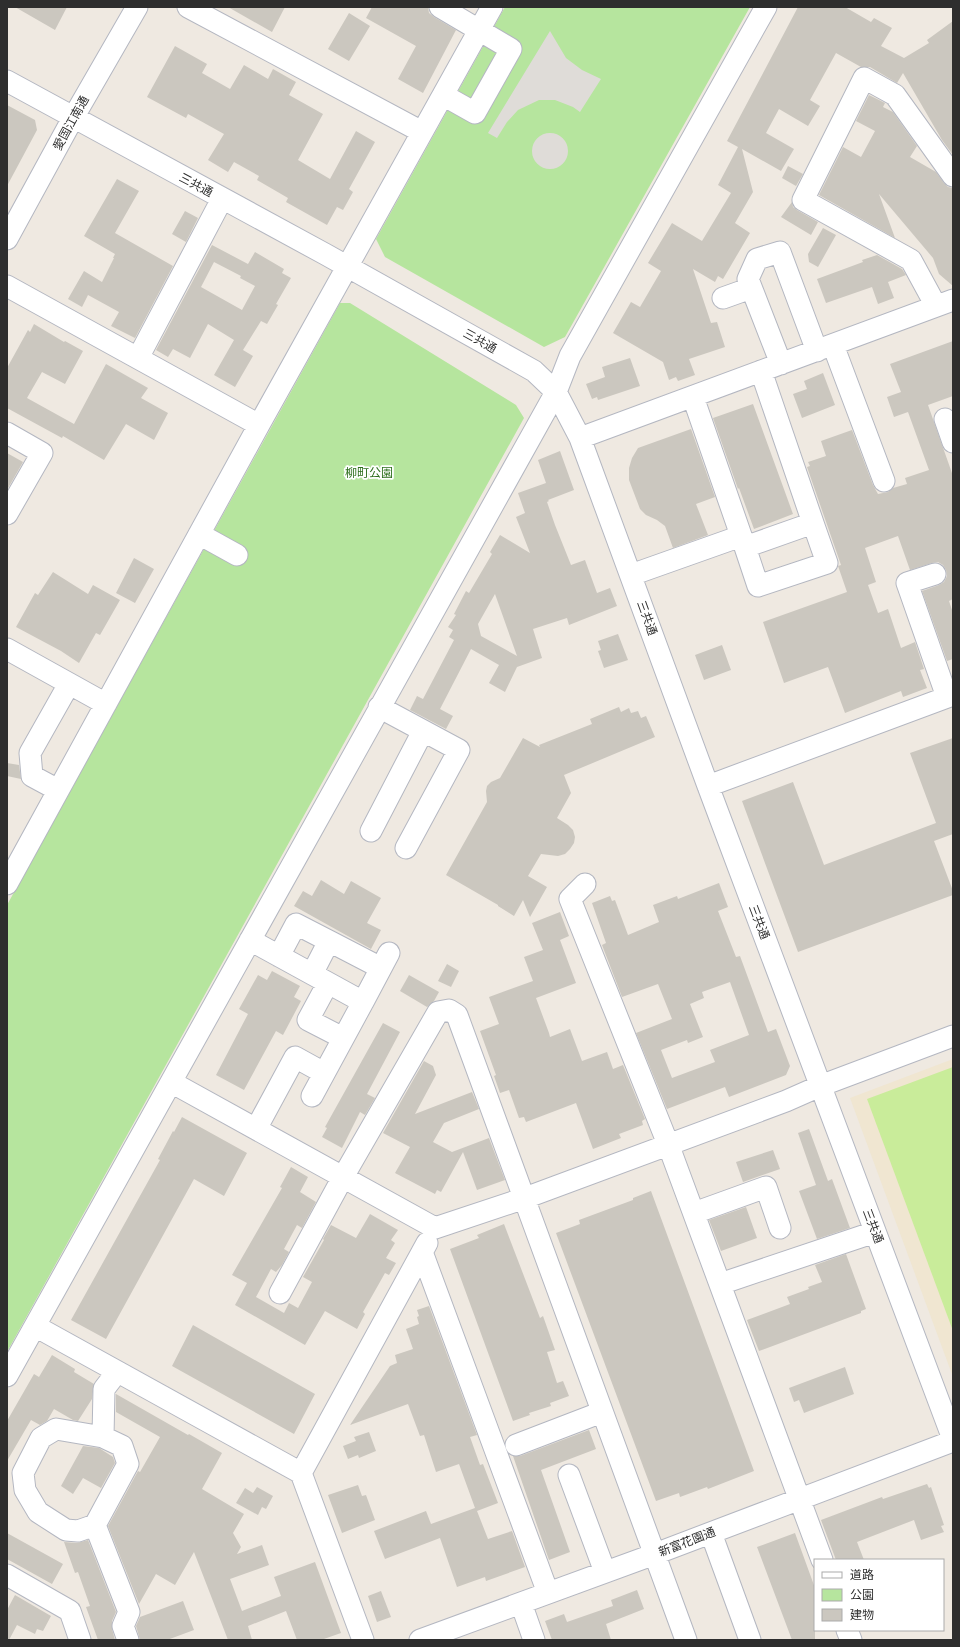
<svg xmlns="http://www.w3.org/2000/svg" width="960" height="1647" viewBox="0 0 960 1647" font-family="Raleway,'Noto Sans JP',sans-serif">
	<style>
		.education { fill: #f0e6d1 }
		.green { fill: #b6e59e }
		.pitch { fill: #c9ec9a }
		.plaza { fill: #dfdcd8 }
		.building { fill: #cbc7bf; fill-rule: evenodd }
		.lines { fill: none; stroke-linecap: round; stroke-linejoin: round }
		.minor-casing { stroke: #b4b7c1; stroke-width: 23 }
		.minor { stroke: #fff; stroke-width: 21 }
		.labels { text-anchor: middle; stroke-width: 3.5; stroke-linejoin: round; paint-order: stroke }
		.street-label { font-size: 12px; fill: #2e2e2e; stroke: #fff }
		.park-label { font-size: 12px; fill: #2c6e1b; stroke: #fff }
	</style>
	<rect width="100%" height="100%" fill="#efe9e1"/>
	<!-- education -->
	<path class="education" d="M953,1059V1377L850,1098Z"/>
	<!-- green -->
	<path class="green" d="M505,7H750L565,337L544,347L385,257L376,239Z
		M340,303H350L516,405L524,418L7,1352V905Z"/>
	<!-- pitch -->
	<path class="pitch" d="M953,1067V1331L867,1099Z"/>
	<!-- plaza -->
	<path class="plaza" d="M550,31L566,58L582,70L601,79L580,112L573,107L555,100H539L518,110L507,122L497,138L488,133Z
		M532 151a18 18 0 1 1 36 0a18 18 0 1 1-36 0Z"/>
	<!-- building -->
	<path class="building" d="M15,7H67L55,30Z
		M228,7H285L272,32Z
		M372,7H428L429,13L434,17L456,30L423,93L398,79L416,46L366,18Z
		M798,7H845L871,22L874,18L892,28L881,46L904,58L929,43L927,40L953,21V155L942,140L903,73L897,83L870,67H861L836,53L810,100L820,106L808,126L779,109L766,133L794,149L781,171L742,149L753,192L735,223L750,233L723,279L718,276L715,282L693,269L711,323L717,322L725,347L689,359L695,375L678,381L676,377L669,380L663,362L613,333L631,302L640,307L661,271L648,263L672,223L702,241L731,193L718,185L738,147L727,141Z
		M349,13L370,26L349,61L328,49Z
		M175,46L207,64L202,73L230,89L244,65L268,79L273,69L296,82L289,95L323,114L298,160L330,179L356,131L375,142L349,189L353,192L343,210L337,207L327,225L286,202L288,198L257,180L259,176L234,162L228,172L208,160L224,134L188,114L186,118L147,97Z
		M869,95L885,103L883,107L893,112L917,146L910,157L936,172L944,183L948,187L953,188V286L939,274L933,258L879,194L895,238L819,195L843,147L861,157L875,131L856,121Z
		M7,105L35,120L37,130L7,186Z
		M788,166L803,174L796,186L782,178Z
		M117,179L139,191L115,233L173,266L135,338L111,326L119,312L88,295L82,307L68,299L84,271L102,282L114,258H113L115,254L84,236Z
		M792,202L793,207L797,210L818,222L811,235L781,217Z
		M185,211L198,218L186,242L172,234Z
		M823,228L836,235L818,267L809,262L808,254Z
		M212,245L248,264L255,252L284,269L282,273L291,278L276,304L278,305L267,324L261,321L243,350L253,356L235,387L214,375L234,340L208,324L190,358L173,349L168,357L156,350ZM214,262L241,276L240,278L255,286L242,310L201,287Z
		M877,255L902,269L906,275L888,282L894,298L878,304L872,287L826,303L817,279L863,262L862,260Z
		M34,324L64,342L65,341L83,351L65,384L42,372L27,398L74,424L106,364L148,388L141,398L168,413L154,440L126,424L104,460L63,436L62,438L7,408V368L28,330L30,332Z
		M953,341V396L928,405L953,476V599L949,601L953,613V659L947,661L922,591L939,585L944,582L947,576L946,570L943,565L938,562L932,563L910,570L898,536L865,548L876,582L868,585L878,613L888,609L901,648L915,642L924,669L920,670L927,688L903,697L901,691L845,713L828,667L784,683L763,622L847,592L838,566L841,565L807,467L810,466L808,462L826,456L821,441L852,430L873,485L878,494L888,492L893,488L907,484L905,478L929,470L908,412L894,417L887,397L901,392L890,364Z
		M630,358L640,386L598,400L597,397L592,399L586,384L605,377L602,367Z
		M823,373L835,405L802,418L793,394L807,389L804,381Z
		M753,404L793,514L754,529L739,488L738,489L713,418Z
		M691,429L715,497L696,504L708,535L673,548L665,526L657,520L646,515L640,509L629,480V468L632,458L638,448Z
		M560,451L574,490L548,500L549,501L547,502L555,525L571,565L585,560L597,593L610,588L617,606L569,625L567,618L533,629L542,658L517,667L505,692L489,683L499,665L471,649L440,709L453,716L446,729L410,710L417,696L423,699L454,640L449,637L453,630L448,627L456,615L454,614L466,591L469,593L492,554L490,552L500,535L530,553L516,517L525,513L518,493L546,483L538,460ZM495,594L517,656L481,636L478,624Z
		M7,453L23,462L7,490Z
		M134,558L154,569L135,603L116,593Z
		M53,572L88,594L93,585L120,600L100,635L96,633L79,663L61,651L16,627L35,593L38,595Z
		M618,634L628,660L604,668L598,651L601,650L598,641Z
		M722,645L731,670L704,680L695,655Z
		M619,707L621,712L629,708L631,713L638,711L641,718L646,716L655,737L564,775L571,793L557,818L568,825L573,830L575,837L574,843L570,849L565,854L558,856L541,854L528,876L547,887L530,917L523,900L514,916L498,906V905L446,875L487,802L486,791L487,786L491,782L500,778L523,738L540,747L539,745L592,724L590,719Z
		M953,738V834L934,841L953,891V895L798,952L742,801L793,782L824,865L936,823L910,753Z
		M7,763L19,765L21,779L7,776Z
		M321,880L344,894L351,881L381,898L367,923L381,930L371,949L294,906L303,891L312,896Z
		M719,883L728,907L718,911L736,957L740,956L768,1032L776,1029L790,1066L786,1075L729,1097L725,1087L667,1109L636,1033L672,1019L658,984L622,997L602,945L606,943L592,903L610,896L612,901L615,900L628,935L659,922L653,905L677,896L678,899ZM730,982L749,1035L710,1050L715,1062L672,1078L661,1050L687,1040L688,1043L703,1037L690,1004L704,998L702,992Z
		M560,912L569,936L560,940L576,983L536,998L549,1033L550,1037L570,1029L582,1061L607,1052L613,1069L623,1065L645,1119L642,1121L643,1125L619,1134L621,1138L593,1149L576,1103L526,1122L524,1117L519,1118L509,1090L500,1093L494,1076L496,1075L480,1031L499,1024L489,997L533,981L524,957L543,950L532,923Z
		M447,964L459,971L451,987L438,981Z
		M272,971L300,986L294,997L301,1001L283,1035L276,1031L244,1090L216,1075L248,1014L239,1009L258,975L267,980Z
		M409,975L439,992L434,1001L427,1007L400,991Z
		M383,1023L400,1032L367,1094L375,1098L365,1115L360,1112L342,1148L322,1137L327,1128L325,1127Z
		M424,1061L433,1066L436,1075L415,1114L472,1092L479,1109L444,1123L433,1142L452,1152L489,1138L505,1180L477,1190L463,1152L441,1192L437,1190L435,1194L395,1173L410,1147L383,1133Z
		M182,1117L247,1153L224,1196L194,1179L106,1339L71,1320L160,1160L158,1159L173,1131L174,1132Z
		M809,1129L828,1181L832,1179L850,1228L817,1239L799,1191L816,1185L798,1133Z
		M773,1150L780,1169L743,1182L736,1162Z
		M291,1167L308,1177L300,1192L316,1202L302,1228L297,1225L284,1249L289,1252L282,1265L276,1272L271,1269L256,1297L284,1313L289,1303L298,1308L312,1282L303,1277L324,1240L323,1239L331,1225L356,1238L370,1214L398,1230L391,1240L395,1243L386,1258L396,1263L389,1275L385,1273L363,1312L365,1314L357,1329L325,1311L305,1345L235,1305L247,1283L232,1275L282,1188L280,1187Z
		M651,1191L754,1471L708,1489L707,1487L680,1497L679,1493L656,1501L556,1233L580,1224L579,1220L633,1200V1198Z
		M746,1207L757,1238L721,1251L709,1220Z
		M504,1224L540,1318L543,1316L555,1350L547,1352L557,1383L563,1381L569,1396L550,1403L551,1406L529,1413L530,1415L513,1421L450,1249L479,1238L477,1235Z
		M846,1254L866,1309L861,1311V1313L759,1351L747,1320L790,1304L787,1297L809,1289L808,1287L822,1282L815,1265Z
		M429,1306L477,1435L470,1437L480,1465L483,1464L498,1503L477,1511L488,1539L512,1531L525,1567L486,1581L485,1577L457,1587L440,1538L385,1559L374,1531L426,1511L431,1524L475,1508L459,1464L436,1472L424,1435L420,1436L408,1404L350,1425L390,1366L397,1363L395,1355L413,1349L406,1329L419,1324L417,1317L419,1316L417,1310Z
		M193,1325L315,1394L294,1434L172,1366Z
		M52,1355L75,1369L74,1372L94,1384L92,1399L78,1421L73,1420L54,1409L47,1421L40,1425L31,1420L7,1461V1421L34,1374L39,1377Z
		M845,1367L854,1394L804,1413L799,1400L794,1402L789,1388Z
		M116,1394L188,1435L189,1434L222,1453L202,1489L244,1514L233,1533L241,1547L237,1554L262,1545L269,1565L230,1579L242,1611L281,1596L274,1577L315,1562L341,1633L321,1640H297L286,1611L248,1626L252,1640H228L194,1552L175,1585L156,1574L139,1604L108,1526L138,1471L140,1472L160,1437L116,1412Z
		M589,1430L596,1449L541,1470L570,1552L549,1560L513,1456H520Z
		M369,1432L376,1451L359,1458L358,1455L348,1459L343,1446L356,1441L354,1437Z
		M83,1446L99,1448L113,1457L115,1463L101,1488L83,1478L73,1494L61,1486Z
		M927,1484L929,1488L931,1487L944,1525L941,1526L944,1532L921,1540L914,1520L857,1542L864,1560H836L821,1520L882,1497L883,1499Z
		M358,1485L362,1496L366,1495L375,1520L342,1533L328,1495Z
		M257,1487L273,1496L266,1509L262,1507L258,1515L236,1503L245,1488L253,1493Z
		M7,1533L63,1564L52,1584L7,1559Z
		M795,1533L815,1588V1640H792L757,1547Z
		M88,1540L116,1612L112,1621V1629L115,1640H98L86,1607L90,1606L78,1572L75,1573L64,1542L77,1543Z
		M637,1590L644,1609L606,1624L611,1640H552L545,1621L564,1614L567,1622L613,1606L611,1600Z
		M381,1591L391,1617L377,1622L368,1596Z
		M15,1595L51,1616L43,1631L37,1629L35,1634L17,1625L9,1640H7V1610Z
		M183,1601L194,1630L167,1640H140L136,1626L140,1617Z"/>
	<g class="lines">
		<defs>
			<path id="minor" d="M188,7L422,132
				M440,7L511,49L475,113L443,95
				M7,81L325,254L534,371L556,392L580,438L708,786L953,1439
				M7,239L73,118L137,7
				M7,286L259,425
				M723,298L751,288
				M936,306L911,260L803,200L864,78L895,95L953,176
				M833,345L884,481
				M138,358L222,199
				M781,364L748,279L757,259L780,252L817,351
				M693,397L745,547L813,523L761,371
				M945,419L953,442
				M7,433L42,453L7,514
				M580,438L953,300
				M199,534L237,555
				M745,547L758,586L827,563L813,523
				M935,574L907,583L947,697
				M631,575L741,536
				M7,649L106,704
				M379,707L459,750L406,848
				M708,786L953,695
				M58,790L32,776L30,753L69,684
				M371,831L423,731
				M7,884L259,425L492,7
				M585,884L570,899L668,1144L822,1560
				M250,940L363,1002L312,1096
				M279,956L296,924L329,941
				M312,974L329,941L381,968
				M328,983L308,1020L343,1038
				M363,1002L389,953
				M171,1082L435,1228L525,1198L786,1101L820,1086L953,1036
				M256,1129L295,1057L324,1073
				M694,1213L766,1187L780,1228
				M422,1252L548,1593
				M720,1284L875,1232
				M280,1293L343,1177L438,1012L449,1010L457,1015L686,1640
				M35,1326L301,1473L363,1640
				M7,1376L556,392L570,356L766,7
				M56,1429L103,1437L122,1446L128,1464L95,1525L78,1531L66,1530L38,1512L25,1490L23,1473L41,1438Z
				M103,1437L104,1389L117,1372
				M516,1445L602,1412
				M301,1473L427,1243
				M569,1475L605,1572
				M95,1525L129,1612L123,1626L128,1640
				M711,1533L750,1640
				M7,1575L70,1611L80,1640
				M521,1603L534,1640
				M847,1630L851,1640
				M420,1640L655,1554L953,1441"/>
		</defs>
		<!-- minor casing -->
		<use href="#minor" class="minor-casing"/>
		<!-- minor -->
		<use href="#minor" class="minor"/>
	</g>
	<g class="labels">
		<!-- street labels -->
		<g class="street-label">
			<text transform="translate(71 123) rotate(-61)" y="4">愛国江南通</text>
			<text transform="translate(196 185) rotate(28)" y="4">三共通</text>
			<text transform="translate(480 341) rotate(29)" y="4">三共通</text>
			<text transform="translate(647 618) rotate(70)" y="4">三共通</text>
			<text transform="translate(759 922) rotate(69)" y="4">三共通</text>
			<text transform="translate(873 1226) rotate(69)" y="4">三共通</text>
			<text transform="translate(687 1542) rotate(-21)" y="4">新富花園通</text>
		</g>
		<!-- park labels -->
		<g class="park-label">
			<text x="369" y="477">柳町公園</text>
		</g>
	</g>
	<!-- border -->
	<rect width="960" height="1647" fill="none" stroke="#2e2e2e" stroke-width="16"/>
	<!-- legend -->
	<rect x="814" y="1559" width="130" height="72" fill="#ffffff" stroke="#ababab"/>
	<rect x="822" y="1572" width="20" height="6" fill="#ffffff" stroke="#ababab"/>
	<text x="850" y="1579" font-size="12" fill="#2e2e2e">道路</text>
	<rect x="822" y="1589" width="20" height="12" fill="#b6e59e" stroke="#ababab"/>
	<text x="850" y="1599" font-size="12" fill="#2e2e2e">公園</text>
	<rect x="822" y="1609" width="20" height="12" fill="#cbc7bf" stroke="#ababab"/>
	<text x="850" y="1619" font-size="12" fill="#2e2e2e">建物</text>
</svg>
